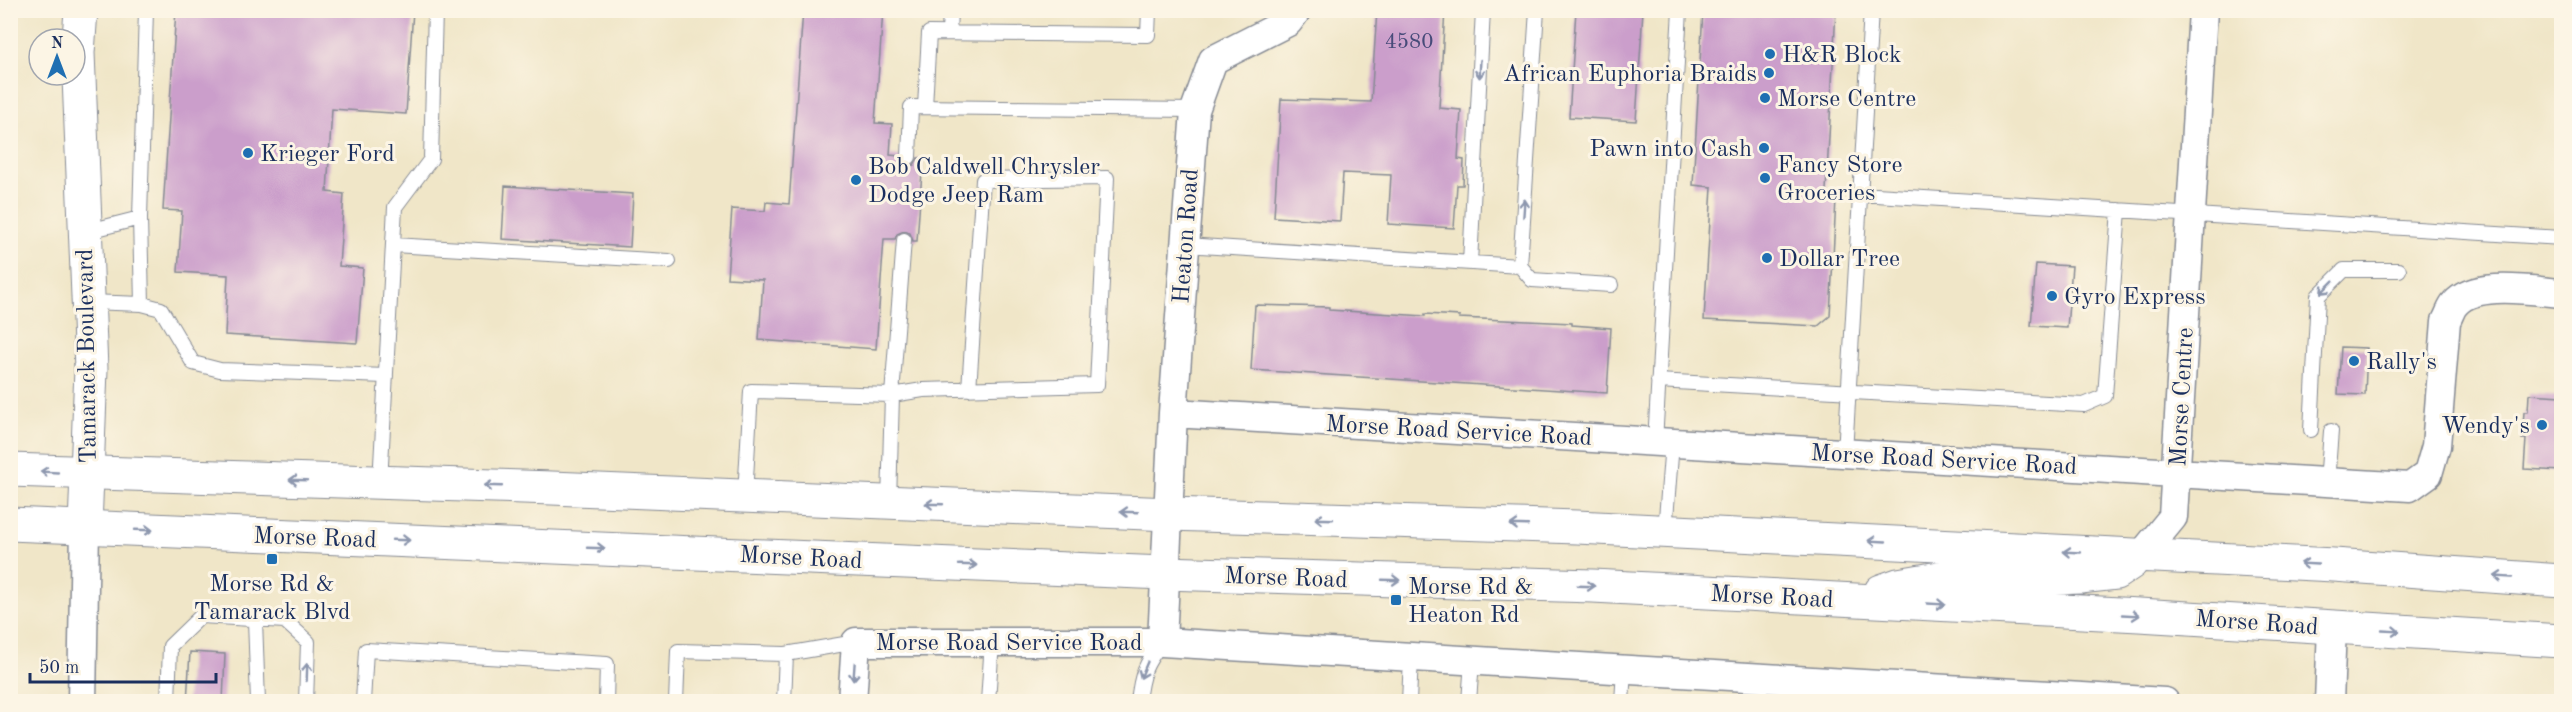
<svg xmlns="http://www.w3.org/2000/svg" width="2572" height="712" viewBox="0 0 2572 712" font-family="'Old Standard TT',serif">
	<style>
		.building { fill: #cb9ecb }
		.lines { fill: none; stroke-linecap: round; stroke-linejoin: round }
		.lane-casing { stroke: #868a93; stroke-width: 16 }
		.street-casing { stroke: #868a93; stroke-width: 31 }
		.secondary-casing { stroke: #868a93; stroke-width: 35 }
		.primary-casing { stroke: #868a93; stroke-width: 35 }
		.lane { stroke: #fff; stroke-width: 14 }
		.street { stroke: #fff; stroke-width: 28 }
		.secondary { stroke: #fff; stroke-width: 33 }
		.primary { stroke: #fff; stroke-width: 33 }
		.oneway { stroke: #8d97ae }
		.poi-dot { fill: #1f6fb2; stroke: #fcf5e5; stroke-width: 2 }
		.labels { text-anchor: middle; stroke-width: 6; stroke-linejoin: round; paint-order: stroke }
		.number-label { font-size: 21px; fill: #474b79 }
		.poi-label { font-size: 24px; fill: #1b2f5e; stroke: #fcf5e5; text-anchor: start }
		.street-label { font-size: 24px; fill: #1b2f5e; stroke: #fcf5e5 }
	</style>
	<rect width="100%" height="100%" fill="#fcf5e5"/>
	<filter id="ink" filterUnits="userSpaceOnUse"><feTurbulence type="fractalNoise" baseFrequency=".0167" numOctaves="2"/><feDisplacementMap in="SourceGraphic" scale="12" xChannelSelector="R" yChannelSelector="G"/><feConvolveMatrix kernelMatrix="1 2 1 2 8 2 1 2 1" color-interpolation-filters="sRGB"/></filter>
	<filter id="wash" filterUnits="userSpaceOnUse"><feTurbulence type="fractalNoise" baseFrequency=".008" numOctaves="4" result="noise"/><feDisplacementMap in="SourceGraphic" scale="24" xChannelSelector="R" yChannelSelector="G"/><feGaussianBlur stdDeviation="1.35" result="paint"/><feColorMatrix in="noise" values="0 0 0 0 0 0 0 0 0 0 0 0 0 0 0 0 0 1.4 0 .05"/><feComposite in="paint" operator="in"/></filter>
	<g filter="url(#wash)">
		<rect width="100%" height="100%" fill="#f0e6c8"/>
		<g id="blocks">
			<!-- building -->
			<path class="building" d="M176,10H413L406,114L332,109L327,192L344,194L339,266L363,268L357,343L225,335L228,275L178,272L182,211L163,210Z
				M803,10H883L875,123L892,124L890,155L900,156L901,162L908,166L914,165L918,158H923L917,241H913L910,233L904,231L897,234L895,239H884L876,349L759,340L763,280L727,278L732,209L765,211L766,202L789,204Z
				M1377,10H1445L1439,108L1461,110L1458,159L1464,160L1463,185H1457L1454,228L1388,224L1391,175L1343,173L1340,221L1274,217L1281,99L1371,102Z
				M1576,10H1643L1636,121L1569,117Z
				M1703,10H1836L1826,191L1836,199L1830,316L1818,326L1704,320L1712,187L1693,185Z
				M505,186L633,194L630,247L502,239Z
				M2036,264L2072,266L2067,328L2031,326Z
				M1255,305L1329,307V310L1425,316V314L1460,316L1459,318L1572,323V325L1611,328L1607,393L1251,370Z
				M2341,347L2367,348L2365,395L2338,394Z
				M2529,394L2562,396V471L2524,469L2526,439H2522L2524,412H2528Z
				M190,652L225,654L223,702H187Z"/>
		</g>
	</g>
	<g filter="url(#ink)">
		<use href="#blocks" fill-opacity="0" stroke="#868a93" stroke-width="1.5"/>
		<g class="lines">
			<defs>
				<path id="lane" d="M1537,10L1520,266L1532,280L1611,285
					M949,33L950,10
					M925,107L929,33L1148,35L1149,10
					M909,157L911,107L1195,110
					M1860,194L2562,238
					M85,232L140,218L146,10
					M904,240L892,395L923,390L1097,385L1107,178L983,180L969,389
					M393,245L669,261
					M1185,245L1520,266
					M1470,263L1483,10
					M89,302L142,304L140,218
					M142,304L161,309L193,363L220,370L386,376
					M1658,381L2084,405L2105,396L2119,210
					M2311,430L2318,296L2344,270H2399
					M1655,442L1680,10
					M1845,453L1871,10
					M2327,482L2331,431
					M380,483L395,207L431,159L435,10
					M745,496L751,391L892,395L889,502
					M1665,531L1672,443
					M255,620L258,702
					M168,702L170,646L201,616L285,621L308,642L306,702
					M363,702L366,650L607,664L606,702
					M676,702L678,651L786,654
					M784,702L786,654L856,642
					M988,702L992,641
					M1138,702C1141,674 1145,664 1162,642
					M1409,702L1411,657
					M1469,702L1472,661
					M1622,702L1624,670"/>
				<path id="street" d="M1297,10L1288,22L1213,60L1195,110L1173,413L1162,642L2165,702
					M1173,413L2410,487L2428,474L2436,446L2446,321C2449,316 2451,308 2455,304C2475,280 2534,291 2562,293
					M2141,556L2173,517L2203,10
					M82,702L85,527
					M852,702L856,642H1162
					M2329,702L2332,627"/>
				<path id="secondary" d="M81,10L78,53L91,369L85,527"/>
				<path id="primary" d="M10,470L552,488L1170,514L1577,527L2334,565L2562,581
					M10,524L1164,573L1593,586L2139,615L2562,641
					M1881,591L1898,585L1939,578L2010,580L2080,577L2116,573L2131,563"/>
			</defs>
			<!-- lane casing -->
			<use href="#lane" class="lane-casing"/>
			<!-- street casing -->
			<use href="#street" class="street-casing"/>
			<!-- secondary casing -->
			<use href="#secondary" class="secondary-casing"/>
			<!-- primary casing -->
			<use href="#primary" class="primary-casing"/>
			<!-- lane -->
			<use href="#lane" class="lane"/>
			<!-- street -->
			<use href="#street" class="street"/>
			<!-- secondary -->
			<use href="#secondary" class="secondary"/>
			<!-- primary -->
			<use href="#primary" class="primary"/>
		</g>
		<!-- one-way arrows -->
		<defs><path id="oneway-shaft" d="M-6 0H5M1.5-3L5.5 0L1.5 3" fill="none" stroke-width="1.6" stroke-linecap="round" stroke-linejoin="round" transform="scale(1.5)"/></defs>
		<g class="oneway">
			<use href="#oneway-shaft" transform="translate(1480 69) rotate(93)"/>
			<use href="#oneway-shaft" transform="translate(1524 208) rotate(-86)"/>
			<use href="#oneway-shaft" transform="translate(2327 287) rotate(135)"/>
			<use href="#oneway-shaft" transform="translate(49 472) rotate(-177)"/>
			<use href="#oneway-shaft" transform="translate(298 480) rotate(-178)"/>
			<use href="#oneway-shaft" transform="translate(493 486) rotate(-178)"/>
			<use href="#oneway-shaft" transform="translate(934 504) rotate(-178)"/>
			<use href="#oneway-shaft" transform="translate(1129 512) rotate(-178)"/>
			<use href="#oneway-shaft" transform="translate(1324 519) rotate(-178)"/>
			<use href="#oneway-shaft" transform="translate(1519 525) rotate(-178)"/>
			<use href="#oneway-shaft" transform="translate(144 530) rotate(2)"/>
			<use href="#oneway-shaft" transform="translate(401 540) rotate(2)"/>
			<use href="#oneway-shaft" transform="translate(1877 541) rotate(-177)"/>
			<use href="#oneway-shaft" transform="translate(596 548) rotate(2)"/>
			<use href="#oneway-shaft" transform="translate(2072 552) rotate(-177)"/>
			<use href="#oneway-shaft" transform="translate(2309 564) rotate(-177)"/>
			<use href="#oneway-shaft" transform="translate(968 565) rotate(2)"/>
			<use href="#oneway-shaft" transform="translate(2503 577) rotate(-176)"/>
			<use href="#oneway-shaft" transform="translate(1391 580) rotate(2)"/>
			<use href="#oneway-shaft" transform="translate(1586 586) rotate(2)"/>
			<use href="#oneway-shaft" transform="translate(1936 604) rotate(3)"/>
			<use href="#oneway-shaft" transform="translate(2131 615) rotate(3)"/>
			<use href="#oneway-shaft" transform="translate(2391 631) rotate(3)"/>
			<use href="#oneway-shaft" transform="translate(1144 670) rotate(113)"/>
			<use href="#oneway-shaft" transform="translate(307 672) rotate(-88)"/>
			<use href="#oneway-shaft" transform="translate(854 672) rotate(94)"/>
		</g>
	</g>
	<!-- markers -->
	<g class="poi-dot">
		<circle cx="1770" cy="54" r="6"/>
		<circle cx="1769" cy="73" r="6"/>
		<circle cx="1765" cy="98" r="6"/>
		<circle cx="1764" cy="148" r="6"/>
		<circle cx="248" cy="153" r="6"/>
		<circle cx="1765" cy="178" r="6"/>
		<circle cx="856" cy="180" r="6"/>
		<circle cx="1767" cy="258" r="6"/>
		<circle cx="2052" cy="296" r="6"/>
		<circle cx="2354" cy="361" r="6"/>
		<circle cx="2542" cy="425" r="6"/>
		<rect x="266" y="553" width="12" height="12" rx="3"/>
		<rect x="1390" y="594" width="12" height="12" rx="3"/>
	</g>
	<g class="labels">
		<!-- number labels -->
		<g class="number-label">
			<text x="1409" y="48">4580</text>
		</g>
		<!-- poi labels -->
		<g class="poi-label">
			<text x="1782" y="62">H&amp;R Block</text>
			<text x="1757" y="81" text-anchor="end">African Euphoria Braids</text>
			<text x="1777" y="106">Morse Centre</text>
			<text x="1752" y="156" text-anchor="end">Pawn into Cash</text>
			<text x="260" y="161">Krieger Ford</text>
			<text x="1777" y="172">Fancy Store<tspan x="1777" dy="28">Groceries</tspan></text>
			<text x="868" y="174">Bob Caldwell Chrysler<tspan x="868" dy="28">Dodge Jeep Ram</tspan></text>
			<text x="1779" y="266">Dollar Tree</text>
			<text x="2064" y="304">Gyro Express</text>
			<text x="2366" y="369">Rally's</text>
			<text x="2530" y="433" text-anchor="end">Wendy's</text>
			<text x="272" y="591" text-anchor="middle">Morse Rd &amp;<tspan x="272" dy="28">Tamarack Blvd</tspan></text>
			<text x="1408" y="594">Morse Rd &amp;<tspan x="1408" dy="28">Heaton Rd</tspan></text>
		</g>
		<!-- street labels -->
		<g class="street-label">
			<text transform="translate(1185 236) rotate(-86)" y="8">Heaton Road</text>
			<text transform="translate(86 356) rotate(-91)" y="8">Tamarack Boulevard</text>
			<text transform="translate(2181 397) rotate(-87)" y="8">Morse Centre</text>
			<text transform="translate(1459 430) rotate(3)" y="8">Morse Road Service Road</text>
			<text transform="translate(1944 459) rotate(3)" y="8">Morse Road Service Road</text>
			<text transform="translate(315 537) rotate(2)" y="8">Morse Road</text>
			<text transform="translate(801 557) rotate(3)" y="8">Morse Road</text>
			<text transform="translate(1286 577) rotate(2)" y="8">Morse Road</text>
			<text transform="translate(1772 596) rotate(3)" y="8">Morse Road</text>
			<text transform="translate(2257 622) rotate(4)" y="8">Morse Road</text>
			<text x="1009" y="650">Morse Road Service Road</text>
		</g>
	</g>
	<!-- margin -->
	<rect width="2572" height="712" fill="none" stroke="#fcf5e5" stroke-width="36"/>
	<!-- north arrow -->
	<g transform="translate(57 57)"><circle r="28" fill="#fcf5e5" stroke="#a2a6af" stroke-width="1.5"/>
	<path d="M0-4.5L10 22L0 15L-10 22Z" fill="#1f6fb2"/>
	<text y="-9" font-size="16" font-weight="bold" text-anchor="middle" fill="#1b2f5e">N</text>
	</g>
	<!-- scale -->
	<path d="M30 673v9h186v-9" fill="none" stroke="#1b2f5e" stroke-width="3"/>
	<text x="39" y="673" font-size="18" fill="#1b2f5e" stroke="#fcf5e5" stroke-width="4.5" paint-order="stroke">50 m</text>
</svg>
